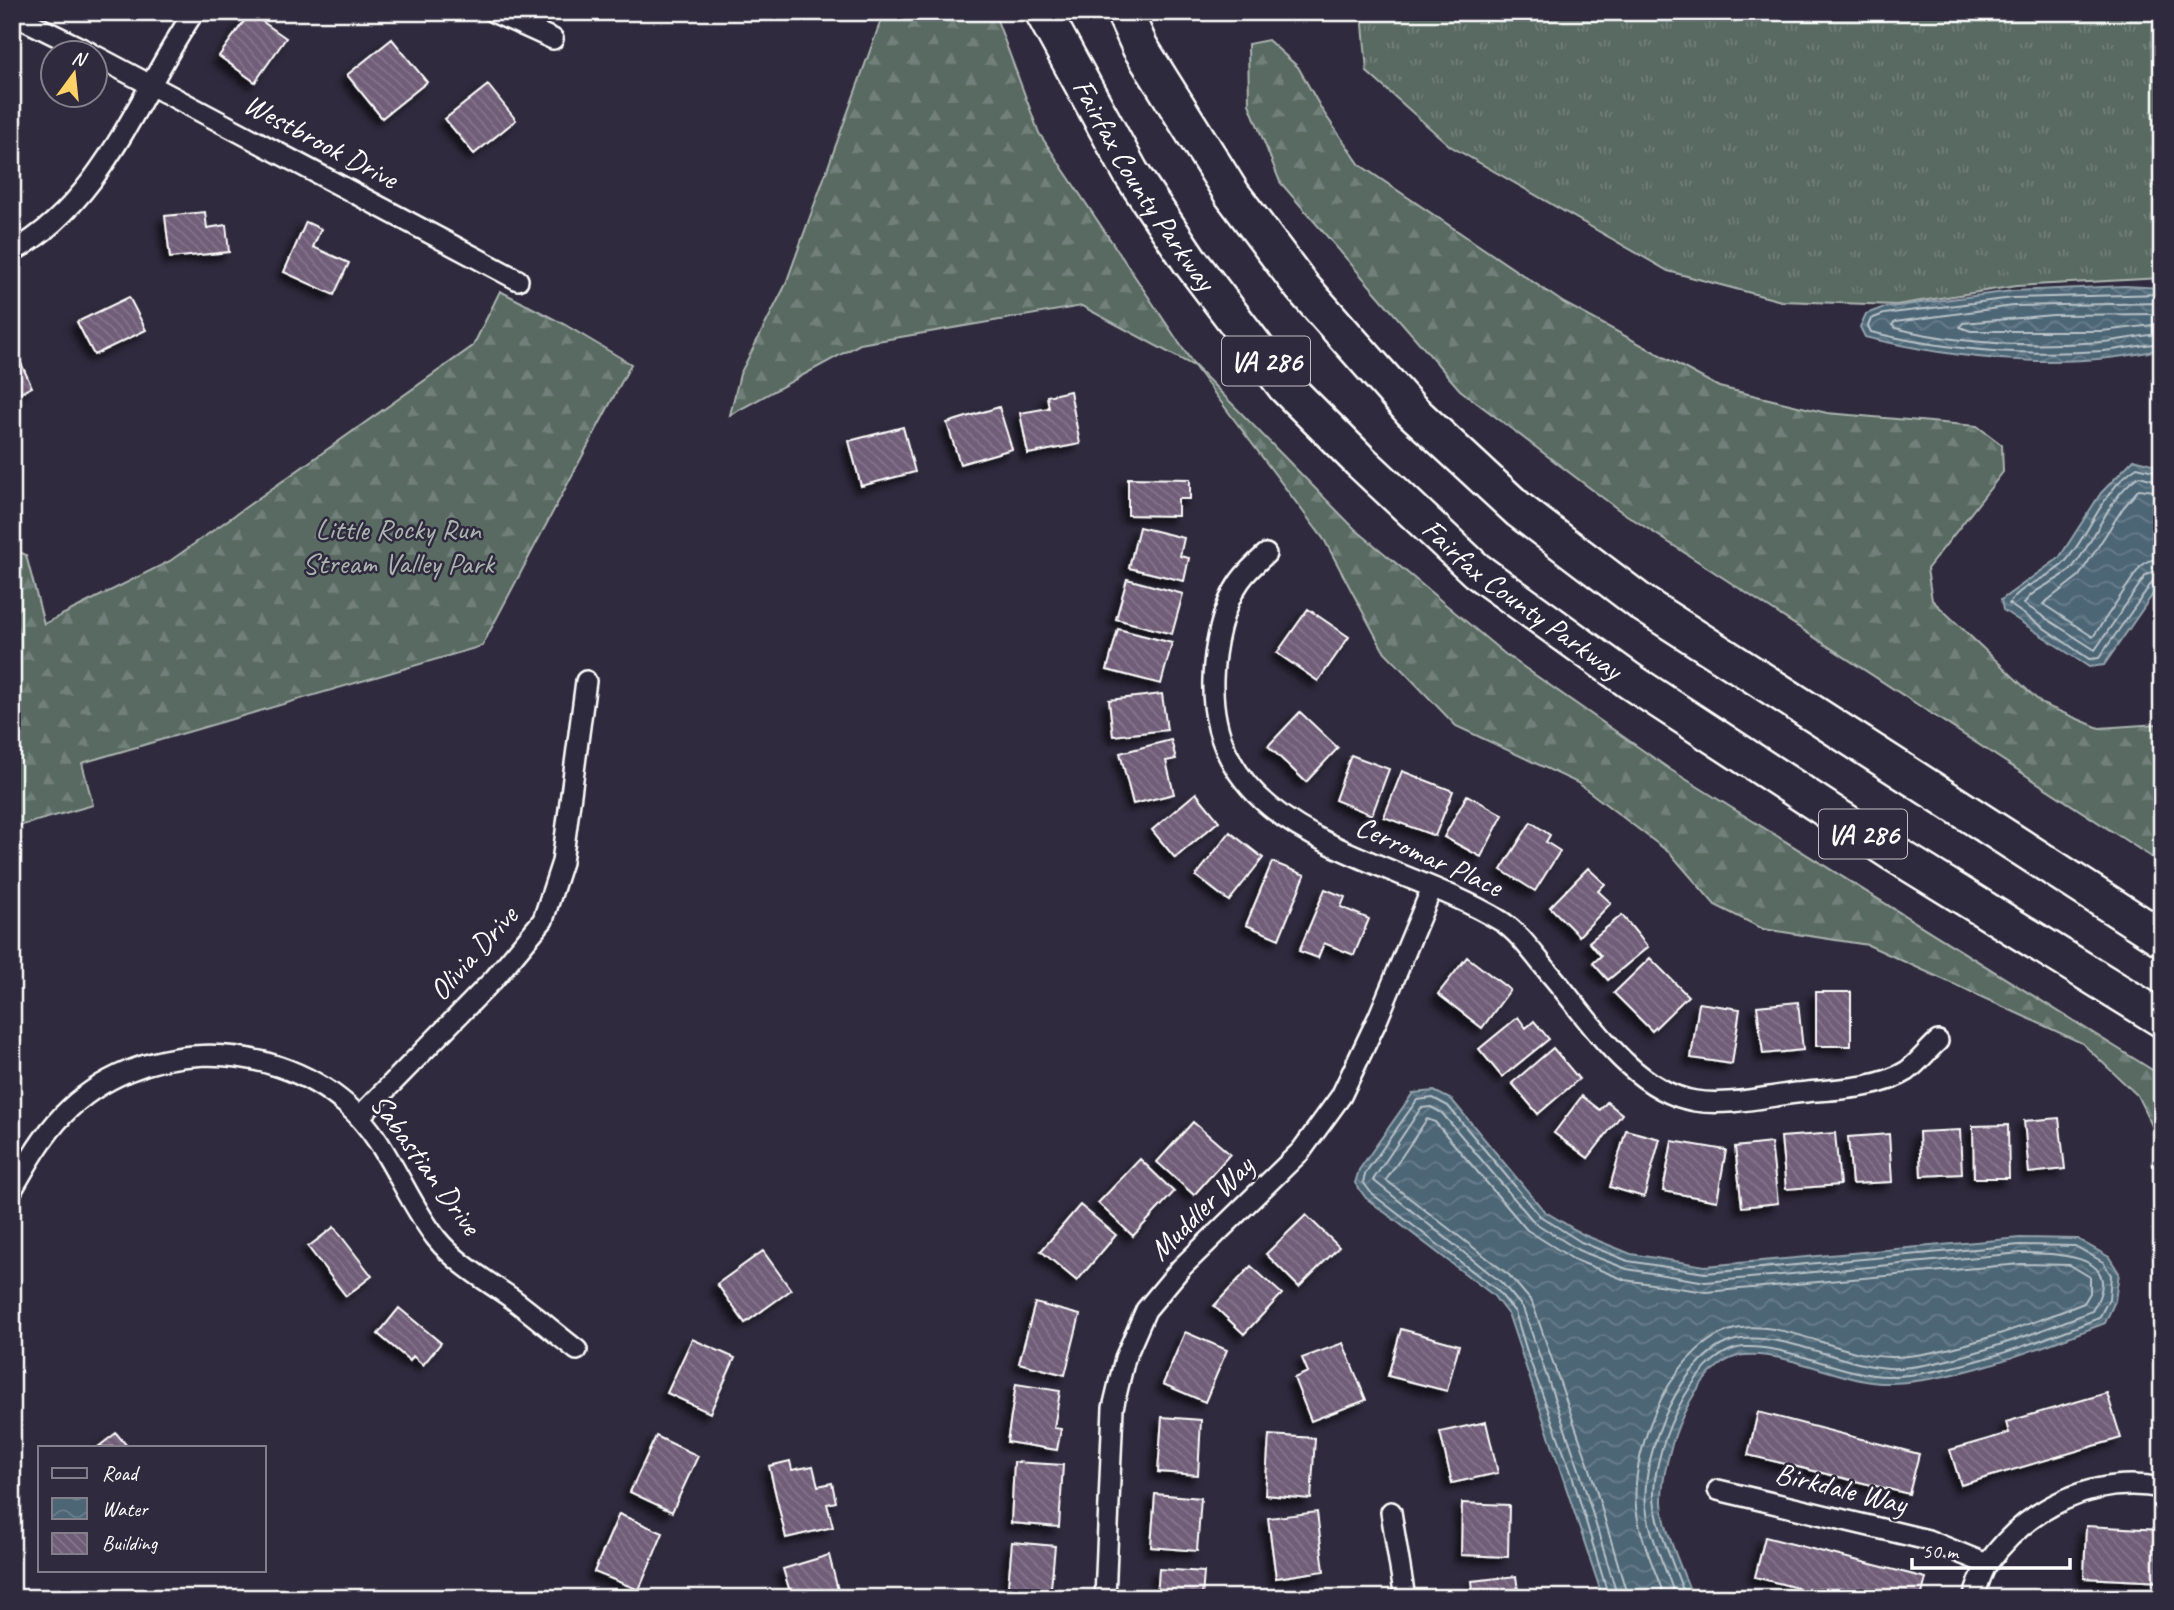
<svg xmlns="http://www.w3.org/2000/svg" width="2174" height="1610" viewBox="0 0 2174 1610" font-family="Caveat,sans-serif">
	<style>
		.grass { fill: url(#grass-tufts); stroke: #acb4b0; stroke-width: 2 }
		.forest { fill: url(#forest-firs); stroke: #acb4b0; stroke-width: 2 }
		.water { fill: url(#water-waves); stroke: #94a3ad; stroke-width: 2 }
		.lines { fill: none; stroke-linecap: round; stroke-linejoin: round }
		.shore { stroke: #b8c2c8; stroke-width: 2 }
		.building { fill: url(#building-back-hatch); stroke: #fff; stroke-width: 2; filter: url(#shadow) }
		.street-casing { stroke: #fff; stroke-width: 24 }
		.highway-casing { stroke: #fff; stroke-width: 40 }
		.street { stroke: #2f2a3d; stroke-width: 19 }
		.highway { stroke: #2f2a3d; stroke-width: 35 }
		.labels { text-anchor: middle; stroke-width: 5; stroke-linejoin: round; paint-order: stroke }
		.shield { fill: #2f2a3d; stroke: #c1bfc5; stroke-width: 2 }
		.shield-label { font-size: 28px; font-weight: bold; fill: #fff }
		.street-label { font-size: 30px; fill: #fff; stroke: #2f2a3d }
		.park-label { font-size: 30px; fill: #acb4b0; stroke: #2f2a3d }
	</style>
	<defs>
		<pattern id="grass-tufts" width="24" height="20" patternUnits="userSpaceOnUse" patternTransform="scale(1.75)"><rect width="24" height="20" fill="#586a62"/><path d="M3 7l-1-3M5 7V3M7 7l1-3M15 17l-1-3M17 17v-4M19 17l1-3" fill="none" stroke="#71807a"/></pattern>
		<pattern id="forest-firs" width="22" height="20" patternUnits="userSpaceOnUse" patternTransform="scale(1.75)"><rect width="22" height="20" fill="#586a62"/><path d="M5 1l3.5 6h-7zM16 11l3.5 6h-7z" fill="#71807a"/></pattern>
		<pattern id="water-waves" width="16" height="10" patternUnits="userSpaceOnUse" patternTransform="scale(1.75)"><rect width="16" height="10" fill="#4d6676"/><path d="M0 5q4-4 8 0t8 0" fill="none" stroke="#687d8b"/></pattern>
		<pattern id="building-back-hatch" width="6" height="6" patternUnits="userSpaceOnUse" patternTransform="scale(1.75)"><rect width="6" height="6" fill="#6f5d77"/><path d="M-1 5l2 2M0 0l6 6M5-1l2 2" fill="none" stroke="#85758b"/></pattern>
		<filter id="shadow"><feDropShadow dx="-6" dy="6" stdDeviation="3.5" flood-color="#0009"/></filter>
	</defs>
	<rect width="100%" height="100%" fill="#2f2a3d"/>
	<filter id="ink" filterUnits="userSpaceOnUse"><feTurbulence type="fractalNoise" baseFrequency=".0143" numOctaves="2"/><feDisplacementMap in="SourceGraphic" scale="14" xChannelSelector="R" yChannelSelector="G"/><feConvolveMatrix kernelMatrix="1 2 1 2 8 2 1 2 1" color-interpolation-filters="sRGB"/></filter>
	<g filter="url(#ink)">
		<!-- grass -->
		<path class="grass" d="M1362,12H2162V278L2016,286L1896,305L1781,301L1668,271L1450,146L1367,72Z"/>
		<!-- forest -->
		<path class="forest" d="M884,12H994L1039,133L1194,365L1355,529L1505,654L1671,770L2162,1076V1146L2137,1095L2082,1043L1868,945L1763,929L1715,905L1671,854L1578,783L1456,726L1383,650L1325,541L1194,366L1082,306L860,344L730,415L740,374L785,286Z
			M1268,40L1298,67L1322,110L1360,165L1564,303L1719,387L1827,413L1977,426L2002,445L2003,472L1927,569L1932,600L2042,704L2099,728L2158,724L2162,726V864L1619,510L1460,390L1280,182L1249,104L1248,44Z
			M500,291L562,323L631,364L482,646L82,763L93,805L12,828V548L26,555L44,624L170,561L473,346Z"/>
		<!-- water -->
		<path class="water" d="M2125,286L2162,288V349C2068,371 1958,360 1865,337L1860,327L1866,314L1882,308L2012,291Z
			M2134,459L2162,467V581L2104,665L2089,667L2003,610L2001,600L2059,558L2101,493Z
			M1434,1091L1452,1100L1544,1211L1584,1235L1631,1254L1705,1266L2020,1238L2077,1239L2109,1257L2119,1273L2115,1301L2105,1323C2039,1348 1960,1381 1891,1383C1847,1385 1789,1351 1745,1355C1693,1359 1661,1459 1662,1502C1663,1530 1683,1571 1693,1598H1603L1509,1316L1493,1295L1366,1198L1355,1183L1359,1170L1413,1093Z"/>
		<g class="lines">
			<!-- shore -->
			<path class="shore" d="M2162,294L2013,298L1884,314L1871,319L1868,326L1871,332C1948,351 2024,356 2103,351C2122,349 2142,345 2162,343
				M2162,303L2013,306L1895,322L1892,325L1895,328C1962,345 2034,347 2103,342C2123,340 2142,335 2162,334
				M2162,314L2053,315L1963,323L1960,327L1971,331H2102L2162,324
				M2162,473L2137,467C2102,489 2091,533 2065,562C2050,579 2020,584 2009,604L2089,659L2099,658L2153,581L2162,578
				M2162,482L2139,476C2107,497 2096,541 2072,568C2059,582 2032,588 2024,604L2095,650L2146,575L2162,569
				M2162,492L2139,489L2123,508L2079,576L2043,604L2093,637L2140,567L2148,561L2162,558
				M1609,1598L1572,1475L1529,1358L1515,1312L1497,1290L1372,1194L1363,1182L1366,1172L1417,1100L1433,1098L1448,1106L1540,1216L1581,1242L1628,1261L1705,1273L2020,1245L2075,1246L2103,1262L2111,1275L2109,1299L2099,1318C2043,1340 1949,1376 1890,1376C1845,1377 1791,1345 1744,1347C1690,1351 1647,1462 1655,1507C1661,1538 1675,1569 1686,1598
				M1618,1598L1580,1472L1523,1308L1502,1283L1373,1180L1421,1108L1431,1107L1442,1113L1534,1222L1578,1250L1627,1269L1706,1282L2021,1253C2058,1254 2128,1253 2092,1311C2044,1330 1937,1371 1888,1368C1842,1365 1788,1334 1742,1339C1683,1345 1640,1455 1646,1507C1650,1537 1666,1569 1676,1598
				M1628,1598L1590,1469L1532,1302L1509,1275L1386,1180L1427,1119L1435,1122L1527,1230L1573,1259L1625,1280L1706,1292L2021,1264L2070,1265L2090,1277V1293L2084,1303C2033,1323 1945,1357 1891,1357C1843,1357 1789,1322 1741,1328C1674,1337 1630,1449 1636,1507C1639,1537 1655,1569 1665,1598"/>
		</g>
		<!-- building -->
		<path class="building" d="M250,13L286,38L255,82L219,56Z
			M392,39L427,82L382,118L347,75Z
			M488,85L516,120L474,154L445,119Z
			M205,212L207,228L226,225L229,252L170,258L165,216Z
			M306,222L321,229L313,247L349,263L334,295L284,272Z
			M129,297L146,330L94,355L77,322Z
			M14,348L32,387L12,397V349Z
			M1070,391L1080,444L1028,454L1020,413L1049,408L1047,396Z
			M999,407L1012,449L960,464L947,423Z
			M903,427L915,472L861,486L849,441Z
			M1128,478L1190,479V499H1178V516L1128,515Z
			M1139,527L1184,538L1180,556L1189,558L1184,581L1129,568Z
			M1127,579L1183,594L1172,634L1116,619Z
			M1308,609L1349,637L1318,681L1277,653Z
			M1118,629L1172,643L1161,684L1107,670Z
			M1162,694L1167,730L1113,736L1109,700Z
			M1300,712L1338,748L1306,782L1268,746Z
			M1171,740L1176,759L1166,761L1174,794L1133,804L1120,753Z
			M1351,755L1389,769L1372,815L1335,800Z
			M1402,771L1453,791L1435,836L1384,817Z
			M1196,793L1219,821L1175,858L1152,830Z
			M1467,795L1503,815L1481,857L1444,837Z
			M1531,822L1550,835L1546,842L1560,851L1535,891L1501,870Z
			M1230,832L1263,858L1229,901L1196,876Z
			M1272,862L1305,875L1279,939L1246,925Z
			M1588,868L1605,884L1598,891L1611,903L1579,936L1550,907Z
			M1325,889L1345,897L1341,907L1369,919L1354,955L1324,943L1318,958L1299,951Z
			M1622,915L1648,947L1608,980L1593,963L1601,956L1589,942Z
			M1467,957L1510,990L1482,1028L1438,994Z
			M1650,958L1688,996L1652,1031L1614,993Z
			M1816,992H1851V1046H1816Z
			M1798,1002L1803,1050L1763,1054L1757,1006Z
			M1699,1003L1740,1009L1732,1064L1691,1058Z
			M1518,1017L1526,1028L1534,1021L1549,1039L1502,1077L1479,1049Z
			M1553,1048L1579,1079L1538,1114L1512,1083Z
			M1582,1096L1600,1110L1607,1102L1622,1114L1588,1158L1554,1133Z
			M2059,1118L2065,1169L2029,1173L2024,1121Z
			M1193,1122L1230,1154L1194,1195L1157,1162Z
			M2008,1125L2009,1178H1974L1973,1126Z
			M1626,1130L1660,1139L1644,1197L1610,1187Z
			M1960,1130L1962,1174L1921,1176L1919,1132Z
			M1835,1133L1840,1185L1786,1189L1781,1137Z
			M1889,1134L1892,1182L1852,1184L1848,1137Z
			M1672,1141L1726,1150L1717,1201L1663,1191Z
			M1771,1143L1778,1203L1742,1207L1735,1147Z
			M1140,1159L1174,1192L1133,1236L1098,1203Z
			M1080,1205L1116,1235L1077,1281L1041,1251Z
			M1306,1215L1339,1247L1299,1287L1266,1254Z
			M334,1227L372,1276L346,1296L308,1247Z
			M763,1251L791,1290L745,1323L717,1284Z
			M1251,1266L1282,1294L1244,1334L1214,1306Z
			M1035,1303L1080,1315L1065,1375L1019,1363Z
			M399,1308L441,1343L423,1365L413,1356L410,1361L378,1334Z
			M1401,1329L1459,1345L1447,1391L1388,1376Z
			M1185,1332L1227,1350L1205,1402L1163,1384Z
			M692,1339L735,1358L710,1413L667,1393Z
			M1343,1343L1366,1400L1311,1421L1294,1378L1308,1372L1302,1358Z
			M1016,1384L1060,1391L1054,1428L1061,1429L1057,1450L1007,1442Z
			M2107,1393L2121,1438L1961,1485L1950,1450L2009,1433L2006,1422Z
			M1758,1412L1919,1454L1909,1494L1748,1455Z
			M1162,1417L1201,1420L1198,1475L1158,1472Z
			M1486,1422L1498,1473L1452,1483L1440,1432Z
			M116,1433L128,1447H98Z
			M1269,1435L1315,1438L1311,1499L1265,1495Z
			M656,1436L698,1456L672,1512L630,1492Z
			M790,1461L792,1470L813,1466L818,1486L832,1483L836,1502L827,1504L833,1527L786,1538L769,1466Z
			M1014,1462L1063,1465L1059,1527L1011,1523Z
			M1155,1494L1201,1498L1197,1551L1151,1547Z
			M1462,1503L1509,1505L1508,1557L1461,1555Z
			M1317,1512L1324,1571L1276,1578L1268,1518Z
			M619,1514L663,1533L639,1590L594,1572Z
			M2086,1526L2162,1530V1582L2084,1578Z
			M1765,1537L1926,1578L1921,1598H1836L1755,1577Z
			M1012,1542L1055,1546L1050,1598H1007Z
			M829,1555L840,1598H792L783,1569Z
			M1159,1569L1204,1572L1202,1598H1157Z
			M1516,1576L1519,1598H1474L1472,1581Z"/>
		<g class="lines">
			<defs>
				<path id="street" d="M493,12L553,39
					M12,14L89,52
					M94,55L518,280
					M12,252C104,201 138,95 194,12
					M1266,554C1257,562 1247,571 1240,581C1222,606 1214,649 1213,679C1208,842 1394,855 1501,921C1520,933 1537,959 1552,976C1590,1021 1633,1091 1695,1101C1727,1106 1764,1097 1796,1093C1831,1089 1877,1090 1907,1071C1918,1063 1928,1050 1938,1041
					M359,1117L494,979L543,920L562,862L586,681
					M12,1190C27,1164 42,1137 63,1115C137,1039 267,1035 348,1106C387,1140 404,1197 436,1238C456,1263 484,1279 510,1297C533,1314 555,1333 577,1350
					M1718,1490L1928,1540L1987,1564
					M1391,1512L1405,1598
					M1105,1598L1113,1408L1125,1358L1146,1310L1181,1268L1301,1151L1341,1096L1378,1018L1432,888
					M1973,1598C1978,1587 1981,1572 1988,1563C2028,1507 2094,1475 2162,1488"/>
				<g id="highway">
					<path id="s1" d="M1043,12L1131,173L1190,261L1285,386L1360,461L1476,570L1630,681L1893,853L2162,1019"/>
					<path d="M1124,12L1140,47L1232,194L1302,287L1411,410L1519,510L1643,604L2162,938"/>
				</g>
			</defs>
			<!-- street casing -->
			<use href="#street" class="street-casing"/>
			<!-- highway casing -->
			<use href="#highway" class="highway-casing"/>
			<!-- street -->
			<use href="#street" class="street"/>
			<!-- highway -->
			<use href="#highway" class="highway"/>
		</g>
	</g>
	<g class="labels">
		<!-- shield labels -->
		<g class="shield">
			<rect x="1222" y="336.5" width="88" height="49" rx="5"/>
			<rect x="1819" y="809.5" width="88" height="49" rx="5"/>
		</g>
		<g class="shield-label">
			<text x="1266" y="371">VA 286</text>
			<text x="1863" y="844">VA 286</text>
		</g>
		<!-- street labels -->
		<g class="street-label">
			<text transform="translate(321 141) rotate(28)" y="10">Westbrook Drive</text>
			<text dy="10" stroke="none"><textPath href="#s1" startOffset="200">Fairfax County Parkway</textPath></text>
			<text dy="10" stroke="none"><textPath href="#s1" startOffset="766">Fairfax County Parkway</textPath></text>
			<text transform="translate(1429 856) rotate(24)" y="10">Cerromar Place</text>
			<text transform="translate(473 953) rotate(-48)" y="10">Olivia Drive</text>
			<text transform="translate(426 1164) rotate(54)" y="10">Sabastian Drive</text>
			<text transform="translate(1201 1208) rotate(-45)" y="10">Muddler Way</text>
			<text transform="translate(1841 1488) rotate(14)" y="10">Birkdale Way</text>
		</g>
		<!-- park labels -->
		<g class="park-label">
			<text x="398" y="539">Little Rocky Run<tspan x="398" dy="34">Stream Valley Park</tspan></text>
		</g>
	</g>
	<!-- margin -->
	<rect width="2174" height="1610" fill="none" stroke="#2f2a3d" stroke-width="42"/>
	<rect x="21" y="21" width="2132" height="1568" fill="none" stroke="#fff" stroke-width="2.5" filter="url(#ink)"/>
	<!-- legend -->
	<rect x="38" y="1446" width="228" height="126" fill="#2f2a3d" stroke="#827f8b" stroke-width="2"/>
	<rect x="52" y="1468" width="35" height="10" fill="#2f2a3d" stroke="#827f8b" stroke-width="2"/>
	<text x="102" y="1480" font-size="21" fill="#ffffff">Road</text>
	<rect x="52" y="1498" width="35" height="21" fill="url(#water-waves)" stroke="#827f8b" stroke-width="2"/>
	<text x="102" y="1516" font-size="21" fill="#ffffff">Water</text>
	<rect x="52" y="1533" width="35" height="21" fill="url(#building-back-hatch)" stroke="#827f8b" stroke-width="2"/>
	<text x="102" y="1550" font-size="21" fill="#ffffff">Building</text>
	<!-- north arrow -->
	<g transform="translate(74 74) rotate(15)"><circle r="33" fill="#2f2a3d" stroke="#827f8b" stroke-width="2"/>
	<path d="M0-5L12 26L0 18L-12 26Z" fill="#ffd166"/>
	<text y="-10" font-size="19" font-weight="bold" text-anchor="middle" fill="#ffffff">N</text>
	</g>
	<!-- scale -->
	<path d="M1912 1558v10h158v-10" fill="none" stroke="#ffffff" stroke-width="3.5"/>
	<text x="1922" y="1558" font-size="21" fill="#ffffff" stroke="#2f2a3d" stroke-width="5" paint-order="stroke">50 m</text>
</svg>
